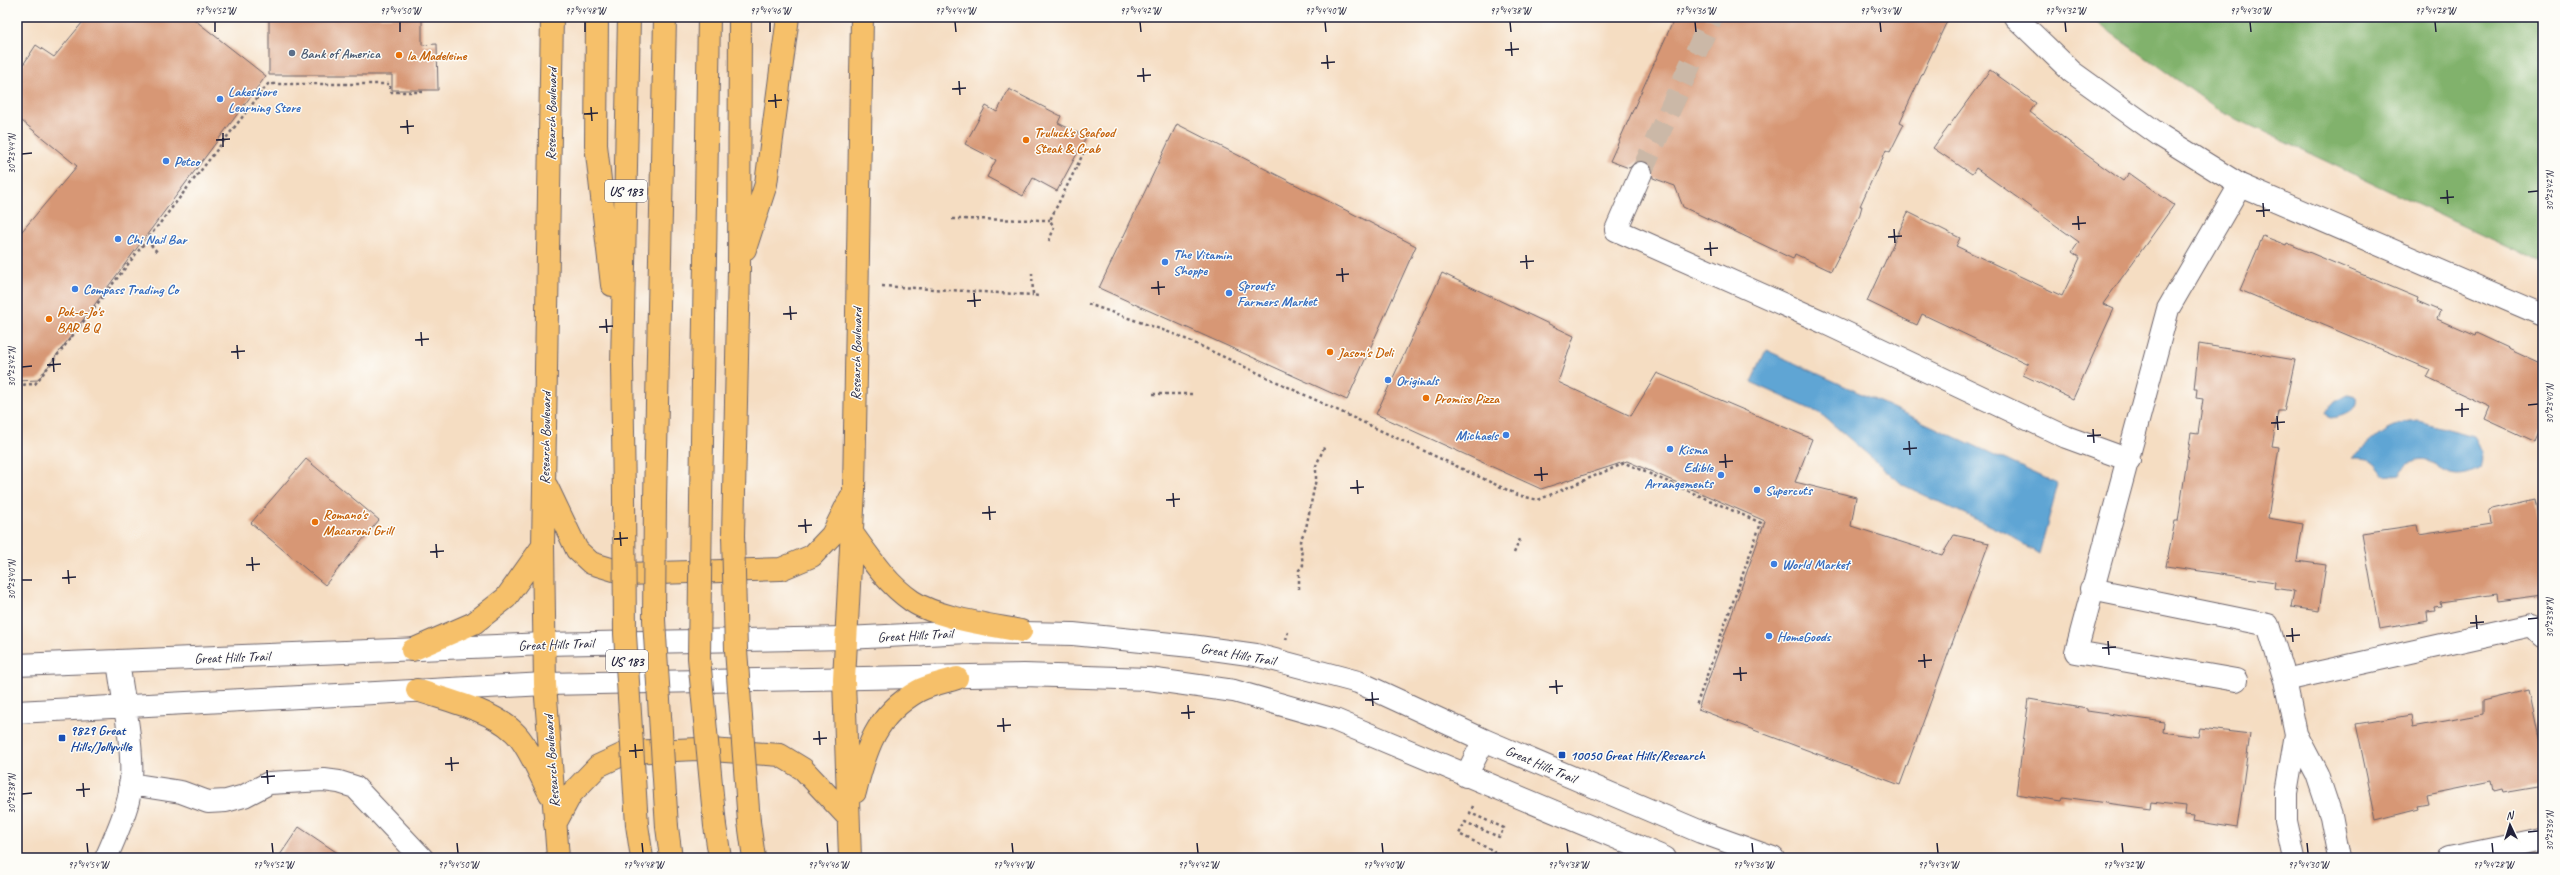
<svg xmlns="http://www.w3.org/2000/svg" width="2560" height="875" viewBox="0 0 2560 875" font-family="Caveat,sans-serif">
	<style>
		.forest { fill: #81b26c; stroke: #526a54 }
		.water { fill: #5ea5d4; stroke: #406488 }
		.building { fill: #d79774 }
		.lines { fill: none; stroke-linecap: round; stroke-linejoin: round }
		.minor-tunnel { stroke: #cbb8a7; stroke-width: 22; stroke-dasharray: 22 11; stroke-linecap: butt }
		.minor-casing { stroke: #6c636a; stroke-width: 24 }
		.major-casing { stroke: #6c636a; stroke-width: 24 }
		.highway-casing { stroke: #6c636a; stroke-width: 24 }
		.path { stroke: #6c636a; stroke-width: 2.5; stroke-dasharray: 3 3; stroke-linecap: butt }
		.minor { stroke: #fff; stroke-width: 22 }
		.major { stroke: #f6c06b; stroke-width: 22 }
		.highway { stroke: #f6c06b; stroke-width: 22 }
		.highway-bridge-casing { stroke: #6c636a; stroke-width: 24; stroke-linecap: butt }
		.highway-bridge { stroke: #f6c06b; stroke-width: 22 }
		.ticks { fill: none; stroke: #22223b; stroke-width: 1.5 }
		.service-dot { fill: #5c6f8a; stroke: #fdfcf7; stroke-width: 1.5 }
		.food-dot { fill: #e8710a; stroke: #fdfcf7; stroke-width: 1.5 }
		.shop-dot { fill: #3f7fe0; stroke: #fdfcf7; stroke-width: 1.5 }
		.transit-dot { fill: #1a4fb4; stroke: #fdfcf7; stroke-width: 1.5 }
		.labels { text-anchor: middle; stroke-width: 3; stroke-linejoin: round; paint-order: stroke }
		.shield { fill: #fdfcf7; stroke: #646373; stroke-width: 1 }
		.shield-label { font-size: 13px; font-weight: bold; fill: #22223b }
		.service-label { font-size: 14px; font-weight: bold; fill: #4e5e75; stroke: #fdfcf7; text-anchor: start }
		.food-label { font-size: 14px; font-weight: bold; fill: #c56008; stroke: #fdfcf7; text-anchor: start }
		.shop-label { font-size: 14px; font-weight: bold; fill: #366cbe; stroke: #fdfcf7; text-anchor: start }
		.street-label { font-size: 14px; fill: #22223b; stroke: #fdfcf7 }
		.transit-label { font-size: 14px; font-weight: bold; fill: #164399; stroke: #fdfcf7; text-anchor: start }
		.neatline { fill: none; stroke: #22223b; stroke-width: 1.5 }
		.ticks-label { font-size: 10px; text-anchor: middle; fill: #22223b }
	</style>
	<rect width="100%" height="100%" fill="#fdfcf7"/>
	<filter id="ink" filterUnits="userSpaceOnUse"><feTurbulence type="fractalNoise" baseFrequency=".025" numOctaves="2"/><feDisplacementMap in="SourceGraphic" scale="8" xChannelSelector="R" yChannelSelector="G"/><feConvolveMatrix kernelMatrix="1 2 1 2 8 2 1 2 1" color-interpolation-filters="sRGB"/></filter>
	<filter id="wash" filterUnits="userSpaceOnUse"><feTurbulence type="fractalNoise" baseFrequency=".012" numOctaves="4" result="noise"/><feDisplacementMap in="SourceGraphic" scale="16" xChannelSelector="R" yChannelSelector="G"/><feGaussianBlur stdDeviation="0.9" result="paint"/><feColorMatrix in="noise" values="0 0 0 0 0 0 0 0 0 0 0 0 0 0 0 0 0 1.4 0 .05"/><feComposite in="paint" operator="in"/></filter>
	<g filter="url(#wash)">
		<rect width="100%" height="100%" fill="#f5ddc2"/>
		<!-- forest -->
		<path class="forest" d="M2089,17H2543V264L2222,112Z"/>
		<!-- water -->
		<path class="water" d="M1766,350L2058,484L2039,554L2005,533L1903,485L1821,414L1751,382Z
			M2348,395L2356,397C2359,411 2342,417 2330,418L2326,412L2335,402Z
			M2418,421L2474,436C2481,447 2484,455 2480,468C2469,475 2455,478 2442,471C2438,469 2437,465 2433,463C2420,454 2407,463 2400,474L2385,476C2374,460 2372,458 2352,458C2377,437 2383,424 2418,421Z"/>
		<g id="blocks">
			<!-- building -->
			<path class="building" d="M87,17H191L266,76L38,380L17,381V237L77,166L17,117V74L36,45L54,57Z
				M269,17H422V45L437,44L438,90H392V75H269Z
				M1675,17H1949L1910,100L1900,122L1904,124L1890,152L1886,150L1877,172L1876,171L1860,206H1862L1859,217L1831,271L1795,254L1793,259L1683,207L1675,186L1653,178L1651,166L1646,162L1639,161L1629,168L1610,161Z
				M1990,70L2036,103L2030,112L2081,151L2123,181L2129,173L2174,205L2103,304L2114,309L2073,399L2023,375L2028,364L1922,314L1917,325L1867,301L1908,212L1960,238L1956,246L2062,296L2080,258L2072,252L2079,242L1976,168L1972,174L1933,148Z
				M1009,89L1061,116L1058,123L1086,137L1057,191L1033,178L1023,196L987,177L996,160L965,144L986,106L997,112Z
				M1177,124L1416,246L1347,400L1099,288Z
				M2263,236L2286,245L2287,243L2418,298L2417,301L2440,311L2437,319L2475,336L2476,333L2543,364V423L2535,442L2485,419L2490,407L2427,378L2431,370L2240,290Z
				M1442,273L1574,336L1558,382L1631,416L1657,373L1812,439L1795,482L1856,497L1851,526L1942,555L1954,535L1989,543L1900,785L1698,709L1765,521L1627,461L1541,489L1376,414Z
				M2199,344L2295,360L2284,411H2278L2272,446L2279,447L2268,518L2303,524L2297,561L2326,565L2319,611L2291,607L2294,591L2274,588L2275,582L2166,566L2175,521H2178L2191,433L2198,434L2203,399L2196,398L2197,389H2194Z
				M306,459L379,520L325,585L251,523Z
				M2535,499L2543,547V595L2498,601L2497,594L2440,602L2441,606L2434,607L2435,611L2427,612L2428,621L2379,629L2362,533L2417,525L2419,535L2491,524L2489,510Z
				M2528,690L2543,762V785L2502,792L2501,789L2493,791L2491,781L2427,794L2429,804L2418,806L2419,809L2376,820L2356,724L2411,715L2413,727L2483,714V701Z
				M2029,699L2087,709V711L2164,722L2163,732L2198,737L2200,728L2250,734L2237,828L2193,821L2194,816L2185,815L2186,806L2151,802L2150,809L2063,797L2062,801L2016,794Z
				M299,827L345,858H278Z"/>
		</g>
	</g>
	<g filter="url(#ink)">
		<use href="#blocks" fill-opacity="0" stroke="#6c636a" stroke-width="1"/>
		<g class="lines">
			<!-- minor-tunnel -->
			<path class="minor-tunnel" d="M1641,173L1712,17"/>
			<defs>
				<path id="minor" d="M2015,17L2072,72L2161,136L2240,185L2543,315
					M1641,173L1616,230L1823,322L2066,437L2129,460
					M2091,589L2268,625L2285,680L2296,734L2317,774L2331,816L2339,858
					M17,665L545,644L846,638L968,632L1073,634L1191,646L1256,655L1358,682L1484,740L1701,832L1773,858
					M2236,680L2076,652L2168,309L2240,185
					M2285,680L2532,625L2543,636
					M17,712L545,684L1024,675L1149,679L1234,691L1335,720L1665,858
					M1466,776L1484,740
					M130,784L181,792L208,802L226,801L244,796L269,783L324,780L339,782L355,787L422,858
					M106,858C114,840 123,820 128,801C138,762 123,702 118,661
					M2294,858L2286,821V793L2296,734
					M2449,858L2543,839"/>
				<path id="major" d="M552,17L543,546L545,684L558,858
					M547,487L577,550L591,563L627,574L781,569L812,556L832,535L850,499
					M852,533C870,558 887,584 912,601C937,618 991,625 1021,631
					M412,650L474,623L506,598L543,546
					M417,690C446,700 491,710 513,731C528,744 540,776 550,794
					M855,792C866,748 876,715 918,691C929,685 945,682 957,678
					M555,824L571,794L598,766L628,752L698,749L780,755L803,769L848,817
					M850,858L844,680L854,491L862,17"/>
				<path id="highway" d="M597,17L596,145L612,285
					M745,249L766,184L788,17
					M624,496L622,365L629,17
					M655,500L665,17
					M701,501L709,17
					M733,536L739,269L740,17
					M749,822L754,858
					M637,825L642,858
					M715,826L720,858
					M667,827L671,858"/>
			</defs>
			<!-- minor casing -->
			<use href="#minor" class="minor-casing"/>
			<!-- major casing -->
			<use href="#major" class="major-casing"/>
			<!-- highway casing -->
			<use href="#highway" class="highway-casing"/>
			<!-- path -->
			<path class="path" d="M952,219L1050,220
				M147,240L158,253
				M1049,241L1054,228L1050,220L1084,152
				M1032,273L1033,295L1038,296
				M882,286L1033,295
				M1088,304L1177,335L1518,495L1538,500L1625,463L1761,523L1696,706
				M17,385L35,384L268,84H390V92H423
				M1153,394H1195
				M1514,553L1521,537
				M1299,589V570L1303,565L1300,541L1306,528L1316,479V466L1325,445
				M1286,640L1288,632
				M1473,806L1470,813L1504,828L1499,837L1465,822L1459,834L1494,851L1492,857L1495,858"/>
			<!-- minor -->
			<use href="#minor" class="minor"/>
			<!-- major -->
			<use href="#major" class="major"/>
			<!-- highway -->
			<use href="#highway" class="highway"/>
			<defs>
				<path id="highway-bridge" d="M624,496L625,634L637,825
					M655,500L654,620L667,827
					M701,501L699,658L715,826
					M733,536L736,650L749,822"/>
			</defs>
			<!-- highway-bridge casing -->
			<use href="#highway-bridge" class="highway-bridge-casing"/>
			<!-- highway-bridge -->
			<use href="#highway-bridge" class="highway-bridge"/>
		</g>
	</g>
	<!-- ticks -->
	<path class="ticks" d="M215,22V32M400,22V32M585,22V32M770,22V32M955,22L956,32M1140,22L1141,32M1325,22L1326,32M1510,22L1511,32M1695,22L1696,32M1880,22L1881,32M2065,22L2066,32M2250,22L2251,32M2435,22L2436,32M1511,42L1512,56M1505,50L1519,49M1327,55L1328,69M1321,63L1335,62M1143,68L1144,82M1137,76L1151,75M959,81L960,95M952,89L966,88M775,94L776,108M768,101L782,100M591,107L592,121M584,114L598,113M407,120L408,134M400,127L414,126M223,133V147M216,140L230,139M22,154L32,153M2447,190L2448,204M2528,192L2538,191M2440,198L2454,197M2263,203L2264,217M2256,211L2270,210M2078,216L2079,230M2072,224L2086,223M1894,229L1895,243M1888,237L1902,236M1710,242L1711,256M1704,249L1718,248M1526,255L1527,269M1520,262L1534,261M1342,268L1343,282M1336,275L1349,274M1158,281L1159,295M1151,288L1165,287M974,293L975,307M967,301L981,300M790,306L791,320M783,314L797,313M606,319L607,333M599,327L613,326M421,332L422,346M415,340L429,339M237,345L238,359M231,352L245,351M53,358L54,372M47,365L61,364M22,367L32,366M2462,403V417M2528,405L2538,404M2455,410L2469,409M2277,416L2278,430M2271,423L2285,422M2093,429L2094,443M2087,436L2101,435M1909,441L1910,455M1903,449L1917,448M1725,454L1726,468M1719,462L1733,461M1541,467L1542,481M1534,475L1548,474M1357,480L1358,494M1350,488L1364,487M1173,493L1174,507M1166,500L1180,499M989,506L990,520M982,513L996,512M805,519L806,533M798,526L812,525M620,532L621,546M614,539L628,538M436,544L437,558M430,552L444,551M252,557L253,571M246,565L260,564M68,570L69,584M62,578L76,577M22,580H32M2476,615L2477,629M2528,619L2538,618M2470,623L2484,622M2292,628L2293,642M2286,636L2300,635M2108,641L2109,655M2102,648L2116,647M1924,654L1925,668M1918,661L1932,660M1740,667L1741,681M1733,674L1747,673M1556,680L1557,694M1549,687L1563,686M1372,692L1373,706M1365,700L1379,699M1188,705L1189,719M1181,713L1195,712M1003,718L1004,732M997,726L1011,725M819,731L820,745M813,739L827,738M635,744L636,758M629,751L643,750M451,757L452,771M445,764L459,763M267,770L268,784M261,777L275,776M83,783L84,797M76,790L90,789M22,794L32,793M2528,832L2538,831M87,843L88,853M272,843L273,853M457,843L458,853M642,843L643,853M827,843L828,853M1012,843L1013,853M1197,843L1198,853M1382,843L1383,853M1567,843L1568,853M1752,843L1753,853M1937,843L1938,853M2122,843L2123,853M2307,843L2308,853M2492,843L2493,853"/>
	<!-- markers -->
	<circle class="service-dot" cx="292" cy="53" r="4"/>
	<g class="food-dot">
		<circle cx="399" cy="55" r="4"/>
		<circle cx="1026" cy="140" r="4"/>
		<circle cx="49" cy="319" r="4"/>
		<circle cx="1330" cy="352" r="4"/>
		<circle cx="1426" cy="398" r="4"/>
		<circle cx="315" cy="522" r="4"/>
	</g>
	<g class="shop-dot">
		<circle cx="220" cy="99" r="4"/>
		<circle cx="166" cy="161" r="4"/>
		<circle cx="118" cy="239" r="4"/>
		<circle cx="1165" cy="262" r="4"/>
		<circle cx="75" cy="289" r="4"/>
		<circle cx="1229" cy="293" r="4"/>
		<circle cx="1388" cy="380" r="4"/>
		<circle cx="1506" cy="435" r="4"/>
		<circle cx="1670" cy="449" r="4"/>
		<circle cx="1721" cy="475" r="4"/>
		<circle cx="1757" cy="490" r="4"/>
		<circle cx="1774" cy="564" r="4"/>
		<circle cx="1769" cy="636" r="4"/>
	</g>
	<g class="transit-dot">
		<rect x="58" y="734" width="8" height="8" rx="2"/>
		<rect x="1558" y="751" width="8" height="8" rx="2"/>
	</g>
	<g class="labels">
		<!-- shield labels -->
		<g class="shield">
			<rect x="605" y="180" width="42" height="22" rx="3"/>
			<rect x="606" y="650" width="42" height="22" rx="3"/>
		</g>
		<g class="shield-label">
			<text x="626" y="196">US 183</text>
			<text x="627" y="666">US 183</text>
		</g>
		<!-- service labels -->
		<g class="service-label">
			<text x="300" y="58">Bank of America</text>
		</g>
		<!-- food labels -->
		<g class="food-label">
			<text x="407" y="60">la Madeleine</text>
			<text x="1034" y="137">Truluck's Seafood<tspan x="1034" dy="16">Steak &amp; Crab</tspan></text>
			<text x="57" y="316">Pok-e-Jo's<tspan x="57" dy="16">BAR B Q</tspan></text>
			<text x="1338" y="357">Jason's Deli</text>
			<text x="1434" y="403">Promise Pizza</text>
			<text x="323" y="519">Romano's<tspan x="323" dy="16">Macaroni Grill</tspan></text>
		</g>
		<!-- shop labels -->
		<g class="shop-label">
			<text x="228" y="96">Lakeshore<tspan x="228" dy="16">Learning Store</tspan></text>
			<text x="174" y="166">Petco</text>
			<text x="126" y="244">Chi Nail Bar</text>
			<text x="1173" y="259">The Vitamin<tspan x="1173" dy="16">Shoppe</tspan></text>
			<text x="1237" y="290">Sprouts<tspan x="1237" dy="16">Farmers Market</tspan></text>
			<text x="83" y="294">Compass Trading Co</text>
			<text x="1396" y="385">Originals</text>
			<text x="1498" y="440" text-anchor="end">Michaels</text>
			<text x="1678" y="454">Kisma</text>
			<text x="1713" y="472" text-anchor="end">Edible<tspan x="1713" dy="16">Arrangements</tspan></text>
			<text x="1765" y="495">Supercuts</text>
			<text x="1782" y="569">World Market</text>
			<text x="1777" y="641">HomeGoods</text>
		</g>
		<!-- street labels -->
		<g class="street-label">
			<text transform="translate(551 114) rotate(-89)" y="5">Research Boulevard</text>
			<text transform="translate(856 354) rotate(-89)" y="5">Research Boulevard</text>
			<text transform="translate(545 438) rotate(-89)" y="5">Research Boulevard</text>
			<text transform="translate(915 635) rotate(-3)" y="5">Great Hills Trail</text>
			<text transform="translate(556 644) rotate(-2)" y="5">Great Hills Trail</text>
			<text transform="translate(1238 654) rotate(10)" y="5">Great Hills Trail</text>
			<text transform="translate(232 657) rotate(-2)" y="5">Great Hills Trail</text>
			<text transform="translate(551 761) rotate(-94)" y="5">Research Boulevard</text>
			<text transform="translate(1541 764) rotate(23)" y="5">Great Hills Trail</text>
		</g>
		<!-- transit labels -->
		<g class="transit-label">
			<text x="70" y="735">9829 Great<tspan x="70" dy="16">Hills/Jollyville</tspan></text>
			<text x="1570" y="760">10050 Great Hills/Research</text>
		</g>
	</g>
	<!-- margin -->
	<rect width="2560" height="875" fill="none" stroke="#fdfcf7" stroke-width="44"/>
	<!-- north arrow -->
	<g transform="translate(2510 825) rotate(356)" stroke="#fdfcf7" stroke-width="3" paint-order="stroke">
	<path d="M0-3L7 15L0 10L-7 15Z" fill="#22223b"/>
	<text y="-6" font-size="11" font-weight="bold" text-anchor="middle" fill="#22223b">N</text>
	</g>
	<rect x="22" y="22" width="2516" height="831" class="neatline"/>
	<g class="ticks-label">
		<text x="215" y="14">97°44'52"W</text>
		<text x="400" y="14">97°44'50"W</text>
		<text x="585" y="14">97°44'48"W</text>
		<text x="770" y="14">97°44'46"W</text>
		<text x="955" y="14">97°44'44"W</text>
		<text x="1140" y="14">97°44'42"W</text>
		<text x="1325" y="14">97°44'40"W</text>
		<text x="1510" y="14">97°44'38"W</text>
		<text x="1695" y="14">97°44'36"W</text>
		<text x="1880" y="14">97°44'34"W</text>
		<text x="2065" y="14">97°44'32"W</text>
		<text x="2250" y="14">97°44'30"W</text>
		<text x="2435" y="14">97°44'28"W</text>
		<text transform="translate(11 154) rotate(-90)" y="4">30°23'44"N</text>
		<text transform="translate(2549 191) rotate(-90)" y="4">30°23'42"N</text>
		<text transform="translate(11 367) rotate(-90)" y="4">30°23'42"N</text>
		<text transform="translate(2549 404) rotate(-90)" y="4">30°23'40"N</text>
		<text transform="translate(11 580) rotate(-90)" y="4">30°23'40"N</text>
		<text transform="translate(2549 618) rotate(-90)" y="4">30°23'38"N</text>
		<text transform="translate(11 794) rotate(-90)" y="4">30°23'38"N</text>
		<text transform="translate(2549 831) rotate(-90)" y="4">30°23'36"N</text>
		<text x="88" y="868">97°44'54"W</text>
		<text x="273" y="868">97°44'52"W</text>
		<text x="458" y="868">97°44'50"W</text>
		<text x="643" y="868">97°44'48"W</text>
		<text x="828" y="868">97°44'46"W</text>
		<text x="1013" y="868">97°44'44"W</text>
		<text x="1198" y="868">97°44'42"W</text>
		<text x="1383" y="868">97°44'40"W</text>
		<text x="1568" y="868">97°44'38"W</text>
		<text x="1753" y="868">97°44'36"W</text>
		<text x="1938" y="868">97°44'34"W</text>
		<text x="2123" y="868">97°44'32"W</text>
		<text x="2308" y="868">97°44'30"W</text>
		<text x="2493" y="868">97°44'28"W</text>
	</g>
</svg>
